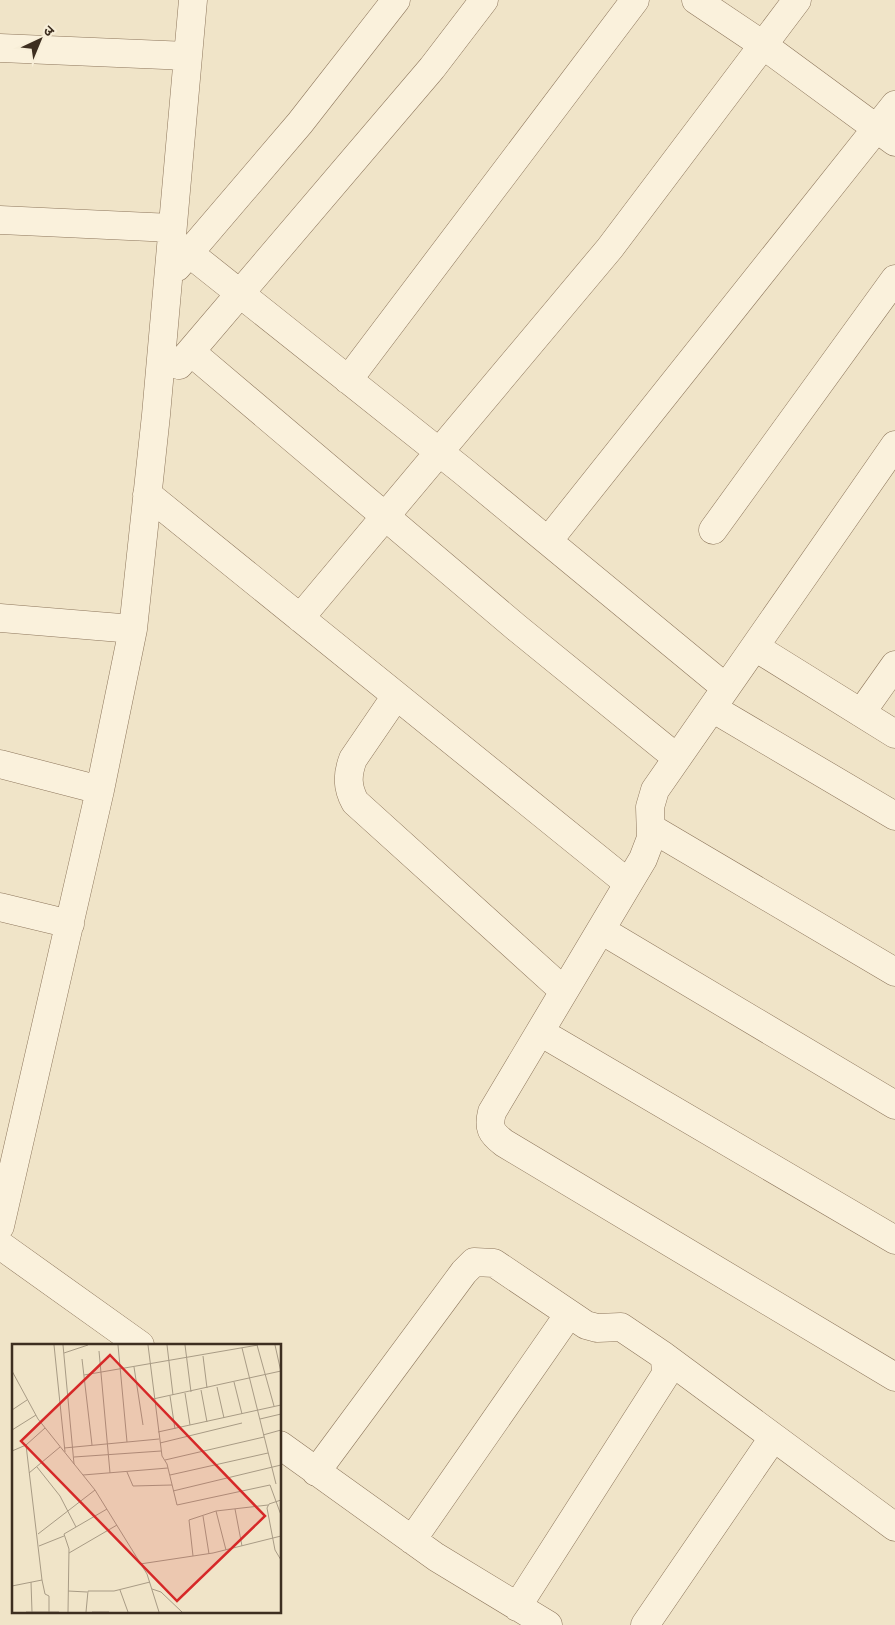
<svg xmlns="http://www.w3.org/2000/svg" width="895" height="1625" viewBox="0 0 895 1625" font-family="Lora,'Noto Sans Devanagari',serif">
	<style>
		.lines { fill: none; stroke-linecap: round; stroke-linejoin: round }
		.minor-casing { stroke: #8d765c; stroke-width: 29 }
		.minor { stroke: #faf1dc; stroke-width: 28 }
		.inset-road { fill: none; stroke: #a89b85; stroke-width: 1 }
		.view { fill: #d62828; fill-opacity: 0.15; stroke: #d62828; stroke-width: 2.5 }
		.inset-edge { fill: none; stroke: #3d2e20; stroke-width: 2.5 }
	</style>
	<rect width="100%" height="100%" fill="#f0e4c8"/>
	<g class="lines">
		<defs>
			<path id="minor" d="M696,0L763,45L895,142
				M0,48L188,56
				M0,220L172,228
				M189,253L463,471L726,688
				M177,267L300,123L396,0
				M191,352L517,628L677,758
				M179,365L432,68L484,0
				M348,380L635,0
				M895,445L655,790L650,807L651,838L643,859L492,1112C488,1128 491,1133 504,1143L895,1377
				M147,494L628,883
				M713,530L895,279
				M548,541L895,105
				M0,618L133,629
				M300,618L610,248L797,0
				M755,647L895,734
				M396,696L353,759C347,775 347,787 355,802L564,991
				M712,708L895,816
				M861,713L895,665
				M0,764L100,790
				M651,828L895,972
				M0,907L70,924
				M601,930L895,1105
				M540,1032L895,1240
				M0,1226L100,790L133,629L156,415L193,0
				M0,1245L140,1345
				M661,1354L895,1527
				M280,1445L436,1557L548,1625
				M316,1472L464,1272L474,1262L494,1263L586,1325L597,1328L621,1327L661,1354L665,1359L666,1374L517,1607
				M412,1540L569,1314
				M645,1625L773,1438"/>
		</defs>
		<!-- minor casing -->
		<use href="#minor" class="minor-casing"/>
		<!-- minor -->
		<use href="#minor" class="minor"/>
	</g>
	<!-- overview -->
	<g transform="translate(12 1344)">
		<rect width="269" height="269" fill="#f0e4c8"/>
		<path class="inset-road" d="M42,1L53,108M51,1L62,120M106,1L115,98M136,1L150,112L155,120L165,161L258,141L269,171M155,1L161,51M173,1L179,48M245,1L262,62M263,1L269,28M230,4L264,140M87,7L98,129M52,9L76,1M191,12L195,44M70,15L80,101M122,23L131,81M0,27L26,75L83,146L135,230L147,268M72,31L246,1M222,38L230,70M205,43L212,74M189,46L195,78M173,49L178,81M158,52L163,85M141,55L269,27M0,66L15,56M248,75L269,70M0,86L24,71M146,88L269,61M251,91L269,86M148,99L230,79M14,101L30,236L33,250L37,252V268M52,104L147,95M0,107L14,101L33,84M62,113L149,107M153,116L252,93M25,123L48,152L64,183M115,128L121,142L160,141M17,129L48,103M71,131L156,124M158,131L256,109M161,147L269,121M269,156L257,160L255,164L263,206L269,216M223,165L230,202M204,167L256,161M191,172L197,210M26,190L83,146M27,202L52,192M57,209L105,181M181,212L177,176L204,167L214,206M128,220L201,209L269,192M19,238L20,268M0,242L30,236M140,245L149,248L170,268M108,246L116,268M56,247L75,248M14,268H47M56,268L57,205L52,190L95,165M74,268L76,247H102L138,238M80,268H97"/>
		<path class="view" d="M98,11L253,172L165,257L9,97Z"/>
		<rect width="269" height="269" class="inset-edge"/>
	</g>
	<!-- north arrow -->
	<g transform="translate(40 40) rotate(44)" stroke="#f7eed8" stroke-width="4" paint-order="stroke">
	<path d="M0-4L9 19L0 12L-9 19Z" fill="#3d2e20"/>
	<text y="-8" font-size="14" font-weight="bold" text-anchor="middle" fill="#3d2e20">उ</text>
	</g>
</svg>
